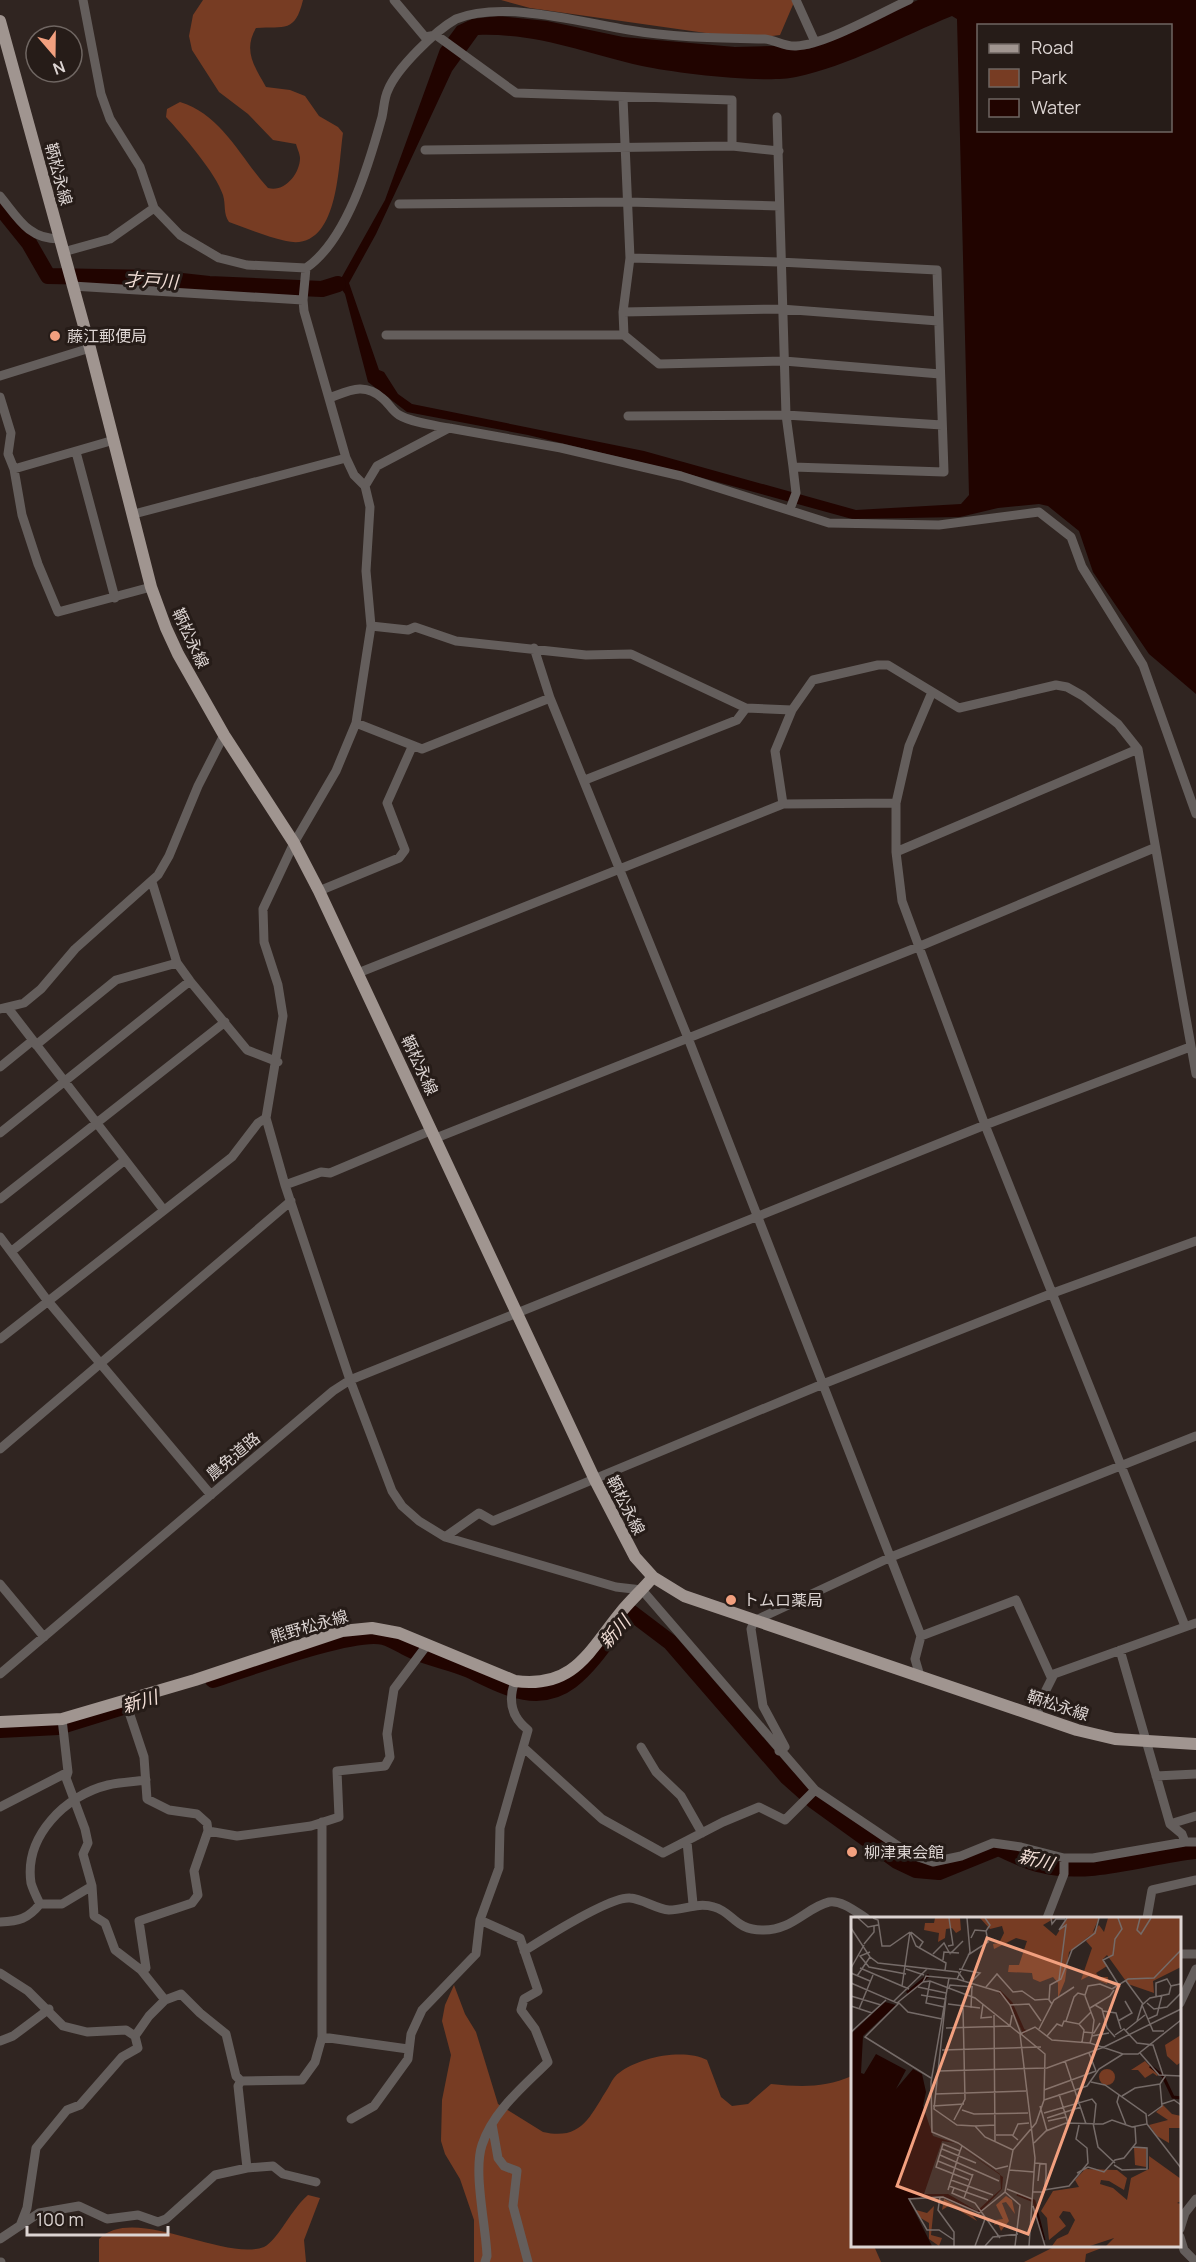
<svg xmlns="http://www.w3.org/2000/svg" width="1196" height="2262" viewBox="0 0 1196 2262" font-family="Manrope,'Noto Sans JP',sans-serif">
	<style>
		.green { fill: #773c23 }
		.water { fill: #210400; fill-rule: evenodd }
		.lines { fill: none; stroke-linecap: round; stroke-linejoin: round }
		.river { stroke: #210400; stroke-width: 16 }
		.minor { stroke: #645e5c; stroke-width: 9 }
		.major { stroke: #a09590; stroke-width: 12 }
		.poi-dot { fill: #f2a07f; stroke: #261c18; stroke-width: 2 }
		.labels { text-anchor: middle; stroke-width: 6; stroke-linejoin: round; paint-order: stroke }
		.street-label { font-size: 16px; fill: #dcd4d2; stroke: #261c18 }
		.poi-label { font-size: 16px; fill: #dcd4d2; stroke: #261c18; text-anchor: start }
		.water-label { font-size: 18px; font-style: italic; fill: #f2ded6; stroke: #261c18 }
		.inset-river { fill: none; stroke: #210400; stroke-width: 3 }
		.inset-road { fill: none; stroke: #756b68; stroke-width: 1.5 }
		.view { fill: #f2a07f; fill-opacity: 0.15; stroke: #f2a07f; stroke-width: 3 }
		.inset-edge { fill: none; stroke: #dcd4d2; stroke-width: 3 }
	</style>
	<rect width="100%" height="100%" fill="#302521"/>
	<!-- green -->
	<path class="green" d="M203,0H303C295,33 285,26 256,28C243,50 254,66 266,87L290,90L305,96L319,116L338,127L343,133C338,166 339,253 286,241C267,237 248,229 229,222C223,213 226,205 223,195C216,173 182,134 166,117L167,109L180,102C222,115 240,157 268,188C284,193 300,174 300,158C300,154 297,148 296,144L273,140L248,114L219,92L192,50L189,36L193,15Z
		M501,0H795L780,35L748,39L530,8Z
		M454,1985L465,2014L476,2032L498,2104L543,2132C582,2141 590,2116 608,2088C611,2083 614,2076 619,2073C639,2057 684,2048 707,2060L721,2097L732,2106L748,2104L771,2084C801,2087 824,2088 852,2076V2246H874L881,2262H474V2220L460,2179L445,2154L441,2141L442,2100L451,2055L442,2021L445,2005Z
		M308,2195L320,2198L304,2240L306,2262H99V2239C134,2204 223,2262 264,2247C278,2240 292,2208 308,2195Z
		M1056,2246H1107L1086,2254L1085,2262H1024Z"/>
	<!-- water -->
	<path class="water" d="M918,0H1196V694L1149,654L1093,572L1079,531L1048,506L1039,504L998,508L960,517L852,519L681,472L528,435L407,412L368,382L345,294L338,284L385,200L440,49L457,26L472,19L498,16L547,21L623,37L735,47L773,46L809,49ZM952,16L957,19L969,495L961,504L856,510L644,451L412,404L398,394L384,372L379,370L349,283L376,234L452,71L478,35C539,33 584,53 642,66C675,73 764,84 796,77C848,66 903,36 952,16ZM978,26H1170V130H978Z"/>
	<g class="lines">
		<!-- river -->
		<path class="river" d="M0,207L29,243L48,276L154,278L209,284L322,289L338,284
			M213,1680C247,1669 354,1629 384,1637C394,1640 404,1647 413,1651C431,1659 451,1662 469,1670C501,1685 537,1707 571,1681C594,1663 611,1634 629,1611L670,1642L787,1777L814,1801L897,1861L916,1870L939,1872L998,1848C1012,1854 1027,1862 1042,1865C1091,1877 1147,1856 1196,1851
			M0,1730L58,1727L142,1701"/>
		<!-- minor -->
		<path class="minor" d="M83,0L101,94L110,119L140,167L154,208L180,235L219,258L247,265L306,268C347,240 369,164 382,117C384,108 384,98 388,90C397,68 435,31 456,19C503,0 580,22 629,30C675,38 719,38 765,39C775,40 786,47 796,46C825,45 880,13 909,0
			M394,0L425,37L436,35L516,93L732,100V146
			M796,0L815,42
			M623,98L630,258L623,312L624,335
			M777,117L786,415L793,467
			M425,150L732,146L779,151
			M0,196C18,218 28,239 59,239
			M399,204L627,202L779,206
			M63,252L110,239L154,208
			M630,258L779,262L937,270L944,472L793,467L796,493L790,509
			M306,268L303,300L304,311L346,458L354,475L365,486L370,507L366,571L371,626L356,723L336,771L294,843L263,909L264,942L278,985L283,1016L266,1118L285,1185L350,1380L392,1491L402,1506L419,1521L445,1537L616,1587L642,1590L815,1790L910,1854L933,1862L961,1856L993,1843L1021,1847L1064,1858H1093L1185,1842H1196
			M72,286L303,300
			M623,312L781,309L938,321
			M386,335H624L659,364L784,361L940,374
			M0,376L90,348
			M0,397L11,433L8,454L14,469L22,515L38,564L58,612L151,587
			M329,398C349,391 364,382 382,398C388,402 392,411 399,415C413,423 433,425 449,428
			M628,416L786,415L942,425
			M76,452L115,598
			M14,469L114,440
			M365,486L377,466L449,428L561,448L681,476L829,523L939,525L1039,512L1071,537L1082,567L1143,665L1196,814
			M134,514L346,458
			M371,626L408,630L415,627L456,641L586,655L631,654L746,708L792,710
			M534,648L550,698L688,1038L921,1636L915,1659L920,1676
			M932,692L909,746L896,803V852L902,901L985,1125L1185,1626
			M356,723L422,749L550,698
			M585,780L737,720L746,708
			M783,804L775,751L792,710L813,680L878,665H888L959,708L1056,685L1067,687L1083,696L1118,724L1138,749L1196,1074
			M896,852L1138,749
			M152,882L177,963L190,981L247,1050L278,1062
			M319,891L399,858L405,850L387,803L412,747
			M358,973L783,804L896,803
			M8,1008L163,1209
			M0,1009L24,1003L41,989L75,949L158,875L169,856L198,786L224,735
			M36,1045L116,980L177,963
			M0,1067L32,1041
			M0,1133L190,981
			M436,1138L918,947L1154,848
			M285,1185L321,1172L330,1173L432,1130
			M0,1199L225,1022
			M0,1237L47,1300L211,1495
			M12,1251L125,1160
			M0,1339L232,1157L258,1123L266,1118
			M0,1449L291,1201
			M445,1537L479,1513L493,1521L823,1384L1053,1293L1196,1241
			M0,1584L44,1637
			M921,1636L1016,1600L1051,1677
			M1120,1650L1170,1824L1182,1834L1185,1842
			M0,1674L333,1391L350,1380L985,1125L1190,1047
			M125,1700L144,1757L147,1799L169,1810L197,1814L207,1823L208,1831
			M1037,1717L1041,1700L1054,1674L1196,1623
			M523,1747L602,1819L663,1853L723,1822L759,1807L785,1820L815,1790
			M641,1747L656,1772L681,1796L702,1833
			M779,1751L785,1747L763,1706L751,1629L754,1621L891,1557L1196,1436
			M68,1772L66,1778L85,1829L88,1843L83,1854L92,1886L94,1916L105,1923L115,1950L141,1970L165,2000L181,1994L200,2013L226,2034L236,2076L241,2081
			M1156,1776L1196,1774
			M0,1807L68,1772L62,1719
			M1170,1824L1196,1816
			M687,1842L693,1904
			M40,1904C37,1898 33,1890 31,1883C24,1836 66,1795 108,1785C120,1782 133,1782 146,1780
			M1047,1918L1064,1874V1858
			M1147,1918L1152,1890L1196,1880
			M480,1920L520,1938L538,1991L524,1999L521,2010L535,2029L548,2062C523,2087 493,2111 482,2145C473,2172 486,2226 487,2256L485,2262
			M0,1922C19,1921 28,1919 40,1904H62L92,1886
			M524,1951C543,1939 610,1896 630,1898C643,1899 656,1909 669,1910C685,1910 697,1902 714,1907C733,1912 735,1930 762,1930C792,1931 807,1907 829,1902C842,1900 856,1912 866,1918
			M1180,1954H1196
			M141,1970L146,1968L139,1921L192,1903L198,1895L194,1871L208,1831L237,1836L311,1826L339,1817L337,1771L385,1766L390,1757L387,1734L394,1689L427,1645
			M0,1973L28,1991L63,2026L87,2032L126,2030L135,2036
			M1180,2003L1196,1969
			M322,2037L408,2049
			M0,2041L13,2036L49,2009
			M351,2119L374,2106L408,2059L411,2034L422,2010L476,1954L480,1920L499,1868L500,1828L528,1730C511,1717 508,1700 515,1681
			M492,2124L498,2158L504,2166L517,2171L513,2206L528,2262
			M247,2168L273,2166L283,2174L316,2182
			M20,2226L27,2208L36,2148L67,2110L80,2105L122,2057L138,2048L135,2036L149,2016L165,2000
			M1180,2229L1185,2213L1196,2199
			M1180,2237L1184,2250L1196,2262
			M0,2239L39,2213L79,2206L107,2219L138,2215L158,2222L166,2219L215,2175L247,2168L238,2086L241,2081L302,2080L315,2062L322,2037V1822
			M0,2262H1"/>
		<!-- major -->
		<path class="major" d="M0,21L90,348L151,587L166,628L178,654L224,735L294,843L319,891L595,1480L635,1557L653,1577L684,1596L1077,1730L1115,1739L1196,1744
			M0,1722L62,1719L195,1680L342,1631L372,1628L399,1633L515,1681C574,1689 589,1651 621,1612C631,1600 643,1589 653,1577"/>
	</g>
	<!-- markers -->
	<g class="poi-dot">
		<circle cx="55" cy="336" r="6"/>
		<circle cx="731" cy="1600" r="6"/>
		<circle cx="852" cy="1852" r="6"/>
	</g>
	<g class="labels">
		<!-- street labels -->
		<g class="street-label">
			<text transform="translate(59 174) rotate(75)" y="6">鞆松永線</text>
			<text transform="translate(191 638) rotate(65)" y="6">鞆松永線</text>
			<text transform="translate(420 1065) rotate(65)" y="6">鞆松永線</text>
			<text transform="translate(233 1456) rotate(-40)" y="6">農免道路</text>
			<text transform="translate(626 1505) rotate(63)" y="6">鞆松永線</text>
			<text transform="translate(309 1626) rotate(-16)" y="6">熊野松永線</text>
			<text transform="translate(1058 1705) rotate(18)" y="6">鞆松永線</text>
		</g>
		<!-- poi labels -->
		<g class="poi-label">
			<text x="67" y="342">藤江郵便局</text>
			<text x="743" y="1606">トムロ薬局</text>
			<text x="864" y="1858">柳津東会館</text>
		</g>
		<!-- water labels -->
		<g class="water-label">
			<text transform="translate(151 281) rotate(3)" y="6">才戸川</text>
			<text transform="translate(615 1632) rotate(-48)" y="6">新川</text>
			<text transform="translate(140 1702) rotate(-17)" y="6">新川</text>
			<text transform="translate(1036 1860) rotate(15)" y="6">新川</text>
		</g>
	</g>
	<!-- overview -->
	<g transform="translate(851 1917)">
		<rect width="330" height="330" fill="#302521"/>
		<path d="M84,1H109L110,13L105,16L101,11L95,12L94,21L87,25L88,16L73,13L74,6H83ZM129,1H204L192,8L205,19L216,1H248L241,17L218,35L214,64L207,81V66L202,60L189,65L182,62L181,56L157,55L158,48H168L176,24L165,21L143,32L142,27L148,26L153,16L151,9L139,12ZM257,1H330V50L302,64L303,76L277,67L256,38L252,42L256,49L245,56L248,60H257L256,67L238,59L230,63L241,31L235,24L248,8L253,15ZM330,118V145L326,148L316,139L314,128ZM294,144L307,158L306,159L302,156L294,161L287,153H280ZM248 160a8 8 0 1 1 16 0a8 8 0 1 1-16 0ZM312,188L321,197L330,199V211H318V226L306,219L298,208L317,203L305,195ZM283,231H295V250L284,248ZM298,239L330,262V284L326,286L330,287V329H255L263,321L239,329H201L206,322L217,317L224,303L219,295L212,294L208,300L215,309L198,323L196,301L190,294L202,274L228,270L224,263L234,252L266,253L276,261L273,273L258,264L250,263L249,267L262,271L276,283L280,261L298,252ZM155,279L161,283L164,297L155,285L151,286L158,304L150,314L147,307L143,308L145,303L152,302L145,288ZM93,282L119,295L126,304L99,288L91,293ZM83,289L80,318L91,321L88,329L78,322V306L68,300L65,293L76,296Z" fill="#773c23"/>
		<path d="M34,85L45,88L12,119L10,156L13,157L25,137L55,153L45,172L62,152L71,157L75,175L72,189L82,219L104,226L152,260L151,272L128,296L90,279L57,281L81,329H0V117ZM91,224L104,226L149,257L150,272L126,294L97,277H73Z" fill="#210400" fill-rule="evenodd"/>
		<path class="inset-river" d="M148,74L160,86L173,115L175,113M56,76L78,58M299,149L312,159L322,180L330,181M166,277L183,284L193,323"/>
		<path class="inset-road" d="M7,1L17,10L27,8M22,1L27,3L31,29H39L59,15M200,1L201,7L205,2H214M267,1L271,12L264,22L262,38L252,43L269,70M289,1L286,13L290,17L300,1M0,11L19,40L27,46L107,55L113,63M59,15L65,29L95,46L94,53M60,15L72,25L68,31M120,21L124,13L135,14M13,27L23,15V9M97,29L102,28L98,1M19,35L9,39L18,50L55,57M82,37L93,26L99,37M99,37L112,24M117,38L137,25L135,14L139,8L134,1M92,43L93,35L108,36M0,51L13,28M9,51L58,72M55,52L73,58M108,52L129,56L119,66M0,56L19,64M6,59L19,40M98,61L80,165L81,215L107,226L145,252L157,249M106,62L119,35L116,1M208,63L215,8L208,13L216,1M79,64L75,86L93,90M275,64L292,87M72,65L75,59L106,62L149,75L159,88L170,117L194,137L193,183L185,206L162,233L154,275L128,296L92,280L58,282L76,313H88L103,323M0,66L46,86L72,65L79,64L124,81L169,117L184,241L178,329M51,69L59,15M67,70L95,76M135,70L146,57L162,75L171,74L184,83L198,82M98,71L99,68L122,70M70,78L94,82M0,79L30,88M234,79L243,103L241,119M305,79V66L316,62L320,69M95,80L83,192L106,208L124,209L134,220L162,233M43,84L76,52M296,86L303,92L316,90L330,76M97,87L129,91M132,87L130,101L141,100M201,87L198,83L199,68L210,62L221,33L244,16L248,1M159,88L178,87L190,104M244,88L251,92L256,111L264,120M291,88L302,114H313M0,89L21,96M120,91L121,69M239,91L259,79L263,73M8,92L22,58M252,94L265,96L270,112M143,98L144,224M297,102L306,98L311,78M215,104L223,80L227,76L234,78L237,69L249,67L261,72L277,62L303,61L330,33M267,104L281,96L274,84M286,104L291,88L299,81L318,77L320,69L329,67M228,107L233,113L231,125M95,111L159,109L161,98M188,112L203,83L223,70M275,113L294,98M0,115L35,83M232,115L243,116L249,106M169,117L184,110L201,123L239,126L272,137H287L330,103M264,118L273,112L286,126L302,128L312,158M196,119L206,107L211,109L213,104L228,107L240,95M239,126L241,119L258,116M91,133L190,130M238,136L245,154M289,136L308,158L330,159M214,144L235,207M88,154L196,151L253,130L330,92M80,161L14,120L48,86L57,95L91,102M193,173L245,154M84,177L175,174M208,177L217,206M268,178L266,185L275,208M271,179L284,171L309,167M193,183L236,169L248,152L272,137M311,187L323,183L330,188M82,189L113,187M189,189L196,214M111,193L123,197L177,196M193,196L241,182L245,187L243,206M297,199L311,189L309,167L315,158M196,201L230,190M103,203L114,182L112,91M197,204L215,200M242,206L247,230L264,246M296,207L330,251M124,209L144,208M145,218H161L167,223M162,218L167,207L178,206M183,226L195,214L215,206L252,207L261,203L281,210L296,207L295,197L254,168L240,165M111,229L109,234L92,227L85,250L118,263M91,232L125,246M89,238L148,264M87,244L121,258M263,248L271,253L296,252V231L282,230M158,253L183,255M226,256L237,250L253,255L264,243L273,241L285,226L284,210M100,263L142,278M187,264L189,246M98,269L137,283M103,271L101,276L124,286L149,321M156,272L181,282M97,273L109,234M193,273L218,269L237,246L236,231L225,222L228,208M154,275L169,288L164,329M181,275H193L195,259V247L184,246M89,280L87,293L103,315V329M113,281L122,257M182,289L194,329M124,329L134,302M134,329L142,320L167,317"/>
		<path class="view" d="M136,21L268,68L177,317L46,269Z"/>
		<rect width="330" height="330" class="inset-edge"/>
	</g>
	<!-- legend -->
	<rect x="977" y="24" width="195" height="108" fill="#261c18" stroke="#6f6662" stroke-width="1.5"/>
	<rect x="989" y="44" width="30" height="9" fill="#a09590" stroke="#6f6662" stroke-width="1.5"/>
	<text x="1031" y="54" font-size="18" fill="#dcd4d2">Road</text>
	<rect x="989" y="69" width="30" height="18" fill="#773c23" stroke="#6f6662" stroke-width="1.5"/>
	<text x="1031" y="84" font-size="18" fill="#dcd4d2">Park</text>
	<rect x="989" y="99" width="30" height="18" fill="#210400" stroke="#6f6662" stroke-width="1.5"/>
	<text x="1031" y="114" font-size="18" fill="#dcd4d2">Water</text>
	<!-- north arrow -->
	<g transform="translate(54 54) rotate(160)"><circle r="28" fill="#261c18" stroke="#6f6662" stroke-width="1.5"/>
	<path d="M0-4.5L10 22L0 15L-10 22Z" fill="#f2a07f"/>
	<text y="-9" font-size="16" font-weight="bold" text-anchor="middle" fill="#dcd4d2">N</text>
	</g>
	<!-- scale -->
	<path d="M27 2226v9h141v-9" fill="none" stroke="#dcd4d2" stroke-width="3"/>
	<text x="36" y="2226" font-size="18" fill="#dcd4d2" stroke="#261c18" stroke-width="4.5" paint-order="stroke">100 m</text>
</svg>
